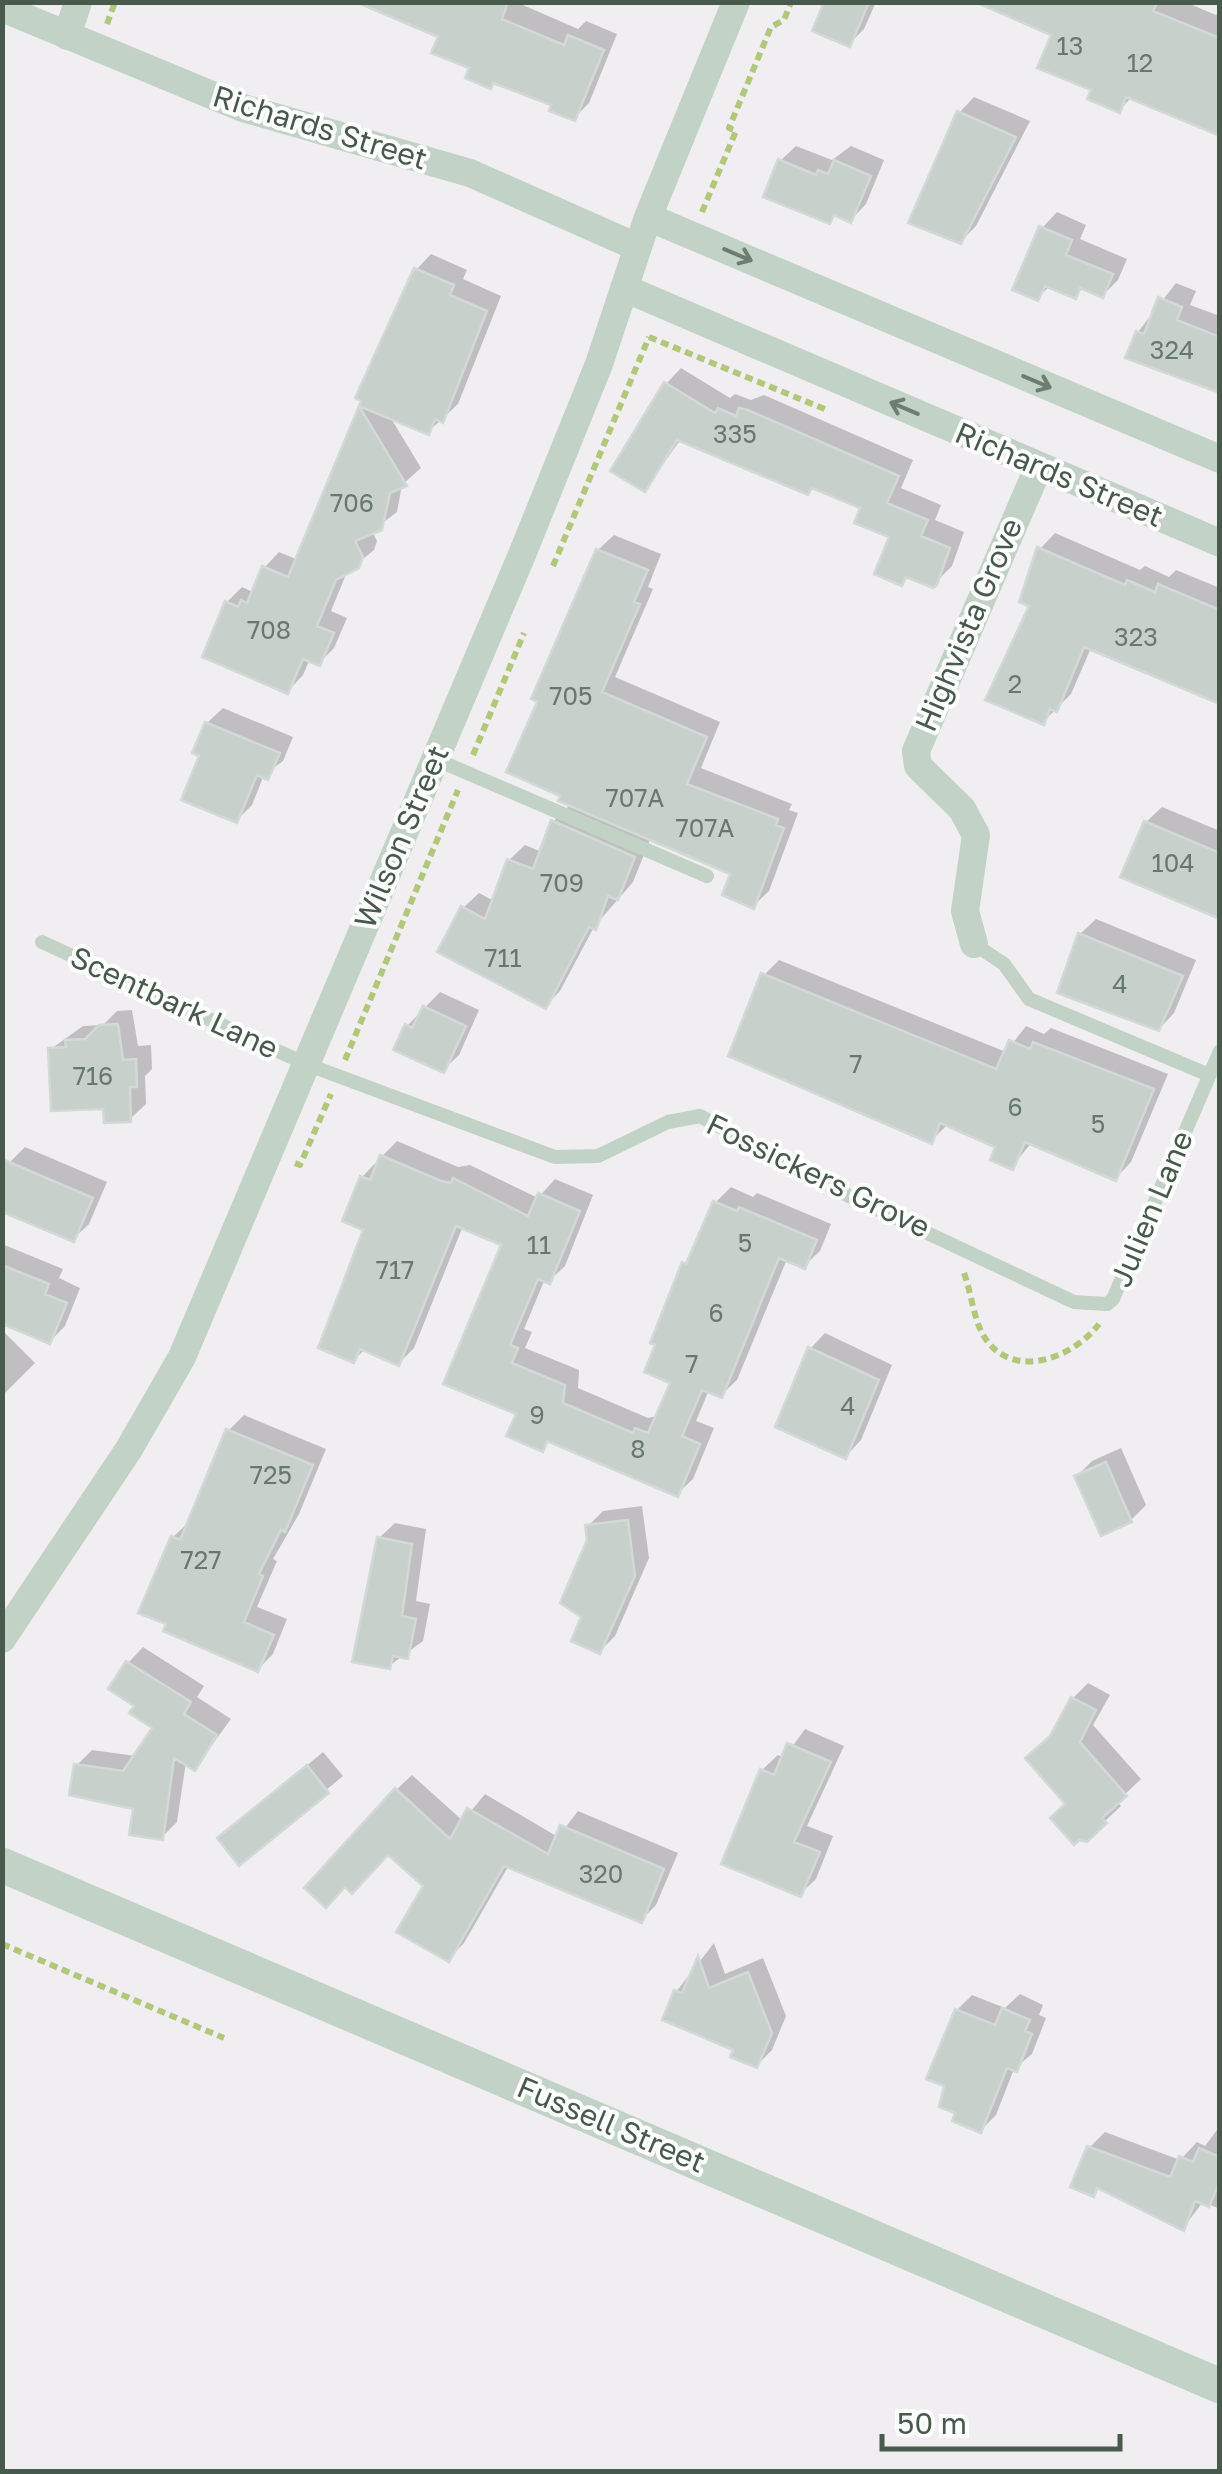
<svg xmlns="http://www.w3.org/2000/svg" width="1222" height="2474" viewBox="0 0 1222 2474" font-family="'Golos Text',sans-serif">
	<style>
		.shadow { fill: #0003 }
		.building { fill: #c8d0cc; stroke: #d2d9d6; stroke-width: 2.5 }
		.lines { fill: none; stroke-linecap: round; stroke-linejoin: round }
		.path { stroke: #b2c879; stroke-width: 6; stroke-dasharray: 8 5; stroke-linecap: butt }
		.service { stroke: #c2d2c6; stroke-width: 14 }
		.minor { stroke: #c2d2c6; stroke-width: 28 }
		.tertiary { stroke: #c2d2c6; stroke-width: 35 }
		.oneway { stroke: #6c7e71 }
		.labels { text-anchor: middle; stroke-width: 8; stroke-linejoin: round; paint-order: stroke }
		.number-label { font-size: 25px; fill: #67786c }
		.street-label { font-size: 30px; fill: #475a4c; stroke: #fff }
	</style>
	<rect width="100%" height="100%" fill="#f0eef1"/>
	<!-- shadow -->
	<path class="shadow" d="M358,2H516L578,29L586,21L617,34L589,103L574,118L554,104L495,81L490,86L441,35Z
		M828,2H876L864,29L849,44Z
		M980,2H1185L1216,15L1220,12V134L1132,97L1119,110L1094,89L1054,33Z
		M974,97L1030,121L976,226L961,241L959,113Z
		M796,146L832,160L851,146L884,160L866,204L851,220L837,214L829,221L780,161Z
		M1057,212L1086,225L1080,239L1127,259L1118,280L1103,295L1084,287L1075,296L1050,286L1037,298L1042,228Z
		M431,254L467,270L463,279L501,296L458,404L428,432L389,415L421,468L402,485L397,512L372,531L377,541L374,550L347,572L331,611L347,618L334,648L319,663L310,659L303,675L288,691L227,602L242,587L253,592L264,568L279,552L298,560L416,270Z
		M1176,283L1196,291L1190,305L1220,316V391L1138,332Z
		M681,368L730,398L735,394L751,400L764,395L913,460L901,488L941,505L935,520L964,532L952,566L933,585L909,575L902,583L892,535L864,507L814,486L808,492L681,439L645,489L666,384Z
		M1055,533L1140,570L1145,566L1169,577L1176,570L1220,588V701L1091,648L1071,694L1043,722L1032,604L1040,549Z
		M614,535L661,554L648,587L653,589L615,677L720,722L701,768L792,804L789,810L798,813L769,891L753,906L733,872L651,837L633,882L594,927L560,991L545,1006L463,908L479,893L494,901L509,860L525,845L542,852L553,822L572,803L541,700L598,550Z
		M223,708L293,737L283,761L264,775L252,805L237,820L202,755L207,723Z
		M1162,807L1220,831V916L1146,822Z
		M1096,919L1196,960L1174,1013L1159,1029L1080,934Z
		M779,960L1006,1052L1026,1026L1044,1034L1051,1028L1168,1074L1131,1162L1116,1178L1032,1142L1012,1167L999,1146L946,1126L931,1141L764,975Z
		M440,992L479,1010L459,1055L443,1070L407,1026Z
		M132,1010L138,1046L151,1045L152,1069L145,1076L146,1104L130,1119L106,1106L51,1049L83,1026L103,1025L117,1011Z
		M397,1141L458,1167L470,1165L538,1198L555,1179L593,1195L565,1266L549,1281L545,1279L524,1329L532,1332L525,1348L579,1370L578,1388L648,1418L658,1416L673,1381L684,1264L693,1255L715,1203L731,1187L753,1197L757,1193L831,1224L820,1251L804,1266L787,1259L737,1380L721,1395L709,1390L696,1421L714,1428L693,1479L677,1494L551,1440L542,1449L519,1413L446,1382L504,1243L463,1226L414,1348L399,1363L365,1349L354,1360L366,1228L362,1177Z
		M25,1147L107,1182L89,1224L73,1239L2,1179L10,1162Z
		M2,1244L63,1269L59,1278L80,1288L65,1326L50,1341L2,1322Z
		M2,1330L35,1363L2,1396Z
		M825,1333L892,1365L861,1440L846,1456L810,1349Z
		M244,1415L326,1449L299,1514L273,1559L277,1561L257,1607L287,1619L273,1654L258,1669L173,1537L189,1522L229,1430Z
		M1121,1448L1146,1505L1131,1520L1077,1476L1092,1461Z
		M642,1506L649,1558L615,1636L600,1651L584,1616L588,1526L603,1511Z
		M395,1523L426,1529L416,1601L430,1604L423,1641L389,1666L379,1538Z
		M143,1647L204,1686L197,1697L231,1719L195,1768L186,1762L177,1822L162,1837L135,1807L77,1765L92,1750L136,1756L155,1727L137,1705L128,1663Z
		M1088,1683L1110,1695L1093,1725L1141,1779L1117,1802L1121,1806L1086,1839L1068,1803L1054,1734L1073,1698Z
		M805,1729L844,1746L807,1826L833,1836L816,1879L800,1894L762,1770L778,1755L784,1758Z
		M323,1752L343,1776L240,1862L220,1838Z
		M412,1775L463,1821L485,1794L558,1837L578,1811L678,1853L656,1905L641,1920L509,1865L464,1943L448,1959L396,1790Z
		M714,1943L725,1974L763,1958L786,2016L772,2050L757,2065L676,1992Z
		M1020,1994L1043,2005L1039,2015L1046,2018L1032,2054L1014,2069L996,2115L981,2130L957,2010L972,1995L1005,2008Z
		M1220,2126V2209L1203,2202L1183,2228L1100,2187L1094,2194L1089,2148L1105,2132L1180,2160L1197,2142L1205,2146Z"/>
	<!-- building -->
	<path class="building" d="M356,2H508L502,19L564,45L568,35L604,50L575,121L549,111L551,105L493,83L491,89L465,78L469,68L431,53L438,37Z
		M824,2H869L850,47L812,31Z
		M975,2L1157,3L1153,11L1220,38V136L1126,97L1120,113L1087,99L1091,90L1037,68L1051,35Z
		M957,111L1016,137L961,244L908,223Z
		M778,159L816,175L818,170L828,174L834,160L871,176L851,223L834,215L830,224L763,197Z
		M1039,226L1072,240L1066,255L1113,274L1103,298L1080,288L1076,299L1045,286L1038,301L1012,290Z
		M414,268L454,285L450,295L487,311L443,423L435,419L429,435L359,406L361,401L355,398Z
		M1158,297L1182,307L1177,320L1220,337V393L1125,358L1136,331L1144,334Z
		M664,382L715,413L718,408L736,416L739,408L748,410L899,476L887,503L928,520L921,536L950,548L937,585L933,588L906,577L902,586L874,574L889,537L854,523L860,508L812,488L808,495L677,440L645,492L610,471Z
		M359,406L407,486L390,493L382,530L355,541L363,557L359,568L336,580L317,626L334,633L320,666L303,659L288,694L202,657L225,601L238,607L241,600L247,603L262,566L288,577Z
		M1037,547L1125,585L1127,580L1155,592L1158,584L1220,610V704L1084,647L1057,712L1050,709L1044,725L985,700L1029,606L1019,602Z
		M596,549L648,570L634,602L640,604L602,692L707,737L687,784L778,819L776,825L784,828L754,909L722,895L730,874L558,801L560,796L506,772L537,702L531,699Z
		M205,722L280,753L268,780L257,775L237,823L181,800L199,756L192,753Z
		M551,820L635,857L618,900L608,896L596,930L589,927L546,1009L437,952L461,906L485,919L507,859L533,869Z
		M1144,821L1220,853V919L1120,877Z
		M1078,933L1183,976L1159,1031L1057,993Z
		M761,973L996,1069L1009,1040L1030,1049L1033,1042L1154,1089L1116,1181L1025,1142L1013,1170L990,1160L995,1147L940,1123L932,1144L728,1056Z
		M423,1006L466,1026L444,1073L393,1050L405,1024L412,1028Z
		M118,1024L123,1060L136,1059L137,1087H130L131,1122L104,1123L103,1109L51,1111L48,1048L66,1047L65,1040L85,1039L99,1025Z
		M380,1155L441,1181L451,1183L453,1178L528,1216L538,1193L580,1211L550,1284L538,1279L510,1345L518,1348L512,1363L565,1385L563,1403L633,1433L635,1428L648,1433L670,1383L644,1372L655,1345L650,1343L682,1262L686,1264L713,1201L737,1211L739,1207L817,1240L805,1269L779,1258L722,1398L702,1390L682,1436L700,1444L678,1497L547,1441L543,1452L506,1436L516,1414L443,1384L501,1245L456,1226L399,1366L360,1349L354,1363L318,1348L363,1230L342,1221L360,1176L370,1180Z
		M2,1159L93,1198L74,1242L2,1212Z
		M2,1265L49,1284L45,1294L67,1303L50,1344L2,1324Z
		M808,1347L879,1380L846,1459L775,1427Z
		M226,1429L313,1465L285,1532L281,1530L259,1574L263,1576L244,1622L274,1635L258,1672L163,1631L166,1624L138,1613L171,1536L180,1540Z
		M1106,1462L1132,1522L1101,1536L1074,1476Z
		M628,1520L635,1576L600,1654L571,1641L581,1617L560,1603L587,1540L585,1525Z
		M377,1537L412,1544L402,1616L416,1619L408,1659L393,1656L390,1669L352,1662Z
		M126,1661L191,1702L184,1714L217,1735L195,1771L174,1758L163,1840L129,1835L133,1809L69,1795L74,1764L123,1771L152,1728L129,1713L134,1706L108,1689Z
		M1071,1697L1096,1710L1080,1742L1127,1796L1102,1818L1107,1823L1087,1842L1079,1840L1074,1845L1050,1818L1065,1804L1025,1758L1050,1736Z
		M787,1743L831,1762L794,1842L820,1852L801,1897L721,1864L760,1769L774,1775Z
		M307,1765L329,1793L239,1866L217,1838Z
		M395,1788L450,1839L467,1808L548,1854L560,1825L664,1869L642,1923L504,1866L449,1962L396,1932L423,1886L388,1855L352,1894L345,1887L326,1908L304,1888Z
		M698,1956L709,1988L748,1972L772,2033L757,2068L730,2057L733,2050L662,2020L674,1990L682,1993Z
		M1002,2008L1030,2020L1025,2031L1032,2034L1017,2072L1007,2068L981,2133L952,2121L955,2113L939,2107L944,2086L926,2079L955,2009L995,2025Z
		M1087,2146L1170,2177L1179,2156L1193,2162L1199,2148L1220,2157V2181L1209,2207L1195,2201L1184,2231L1097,2188L1094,2197L1070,2187Z"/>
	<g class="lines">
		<!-- path -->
		<path class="path" d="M107,24L115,2
			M702,212L736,131L729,128L771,27L784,20L791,2
			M649,337L827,410
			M553,566L649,337
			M473,755L524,633
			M345,1060L458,790
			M295,1163L300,1165L331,1094
			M964,1273C971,1292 973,1315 982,1333C1008,1382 1072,1360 1099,1324
			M2,1944L224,2038"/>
		<!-- service -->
		<path class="service" d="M435,759L707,876
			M42,942L306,1064L555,1157L598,1156L668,1122L700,1116L851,1197L1074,1302L1107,1304L1113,1299L1220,1051
			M974,944L1004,964L1029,999L1209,1075"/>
		<!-- minor -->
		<path class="minor" d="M2,8L243,108L470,173L637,247
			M67,36L78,2
			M648,217L1220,459
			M624,288L1220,543
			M974,944L965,911L976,835L962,809L918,766L916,751L1039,466
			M2,1639L129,1449L182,1357L521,557L599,364L648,217L736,2"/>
		<!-- tertiary -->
		<path class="tertiary" d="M2,1865L1220,2386"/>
	</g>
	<!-- one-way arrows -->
	<defs><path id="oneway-shaft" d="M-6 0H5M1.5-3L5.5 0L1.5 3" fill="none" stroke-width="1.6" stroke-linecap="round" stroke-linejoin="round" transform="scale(2.5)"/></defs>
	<g class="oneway">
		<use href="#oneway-shaft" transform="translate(738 255) rotate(23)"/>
		<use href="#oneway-shaft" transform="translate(1037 382) rotate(23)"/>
		<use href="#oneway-shaft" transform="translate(904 408) rotate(-157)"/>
	</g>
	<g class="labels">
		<!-- number labels -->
		<g class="number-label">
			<text x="1070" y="55">13</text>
			<text x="1140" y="72">12</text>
			<text x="1172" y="359">324</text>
			<text x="735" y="443">335</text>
			<text x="352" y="512">706</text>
			<text x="269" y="639">708</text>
			<text x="1136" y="646">323</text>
			<text x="1015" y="693">2</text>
			<text x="571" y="705">705</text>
			<text x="635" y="807">707A</text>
			<text x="705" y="837">707A</text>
			<text x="1173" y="872">104</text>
			<text x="562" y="892">709</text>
			<text x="503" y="967">711</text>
			<text x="1120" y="993">4</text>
			<text x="856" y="1073">7</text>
			<text x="93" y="1085">716</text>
			<text x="1015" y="1116">6</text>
			<text x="1098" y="1133">5</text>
			<text x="745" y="1252">5</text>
			<text x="539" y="1254">11</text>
			<text x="395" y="1279">717</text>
			<text x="716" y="1322">6</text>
			<text x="692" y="1373">7</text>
			<text x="848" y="1415">4</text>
			<text x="537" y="1424">9</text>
			<text x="638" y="1458">8</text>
			<text x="271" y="1484">725</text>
			<text x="201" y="1569">727</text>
			<text x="601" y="1883">320</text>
		</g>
		<!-- street labels -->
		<g class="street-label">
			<text transform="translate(320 128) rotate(17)" y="10">Richards Street</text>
			<text transform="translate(1059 475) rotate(23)" y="10">Richards Street</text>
			<text transform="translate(969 625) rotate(-67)" y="10">Highvista Grove</text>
			<text transform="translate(402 837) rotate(-67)" y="10">Wilson Street</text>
			<text transform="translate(174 1003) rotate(25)" y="10">Scentbark Lane</text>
			<text transform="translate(818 1176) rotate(26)" y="10">Fossickers Grove</text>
			<text transform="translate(1152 1209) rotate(-67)" y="10">Julien Lane</text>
			<text transform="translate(611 2125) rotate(23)" y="10">Fussell Street</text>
		</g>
	</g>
	<!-- border -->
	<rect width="1222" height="2474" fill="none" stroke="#475a4c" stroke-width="10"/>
	<!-- scale -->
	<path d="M882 2434v15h238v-15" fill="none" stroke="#475a4c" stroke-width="5"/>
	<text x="897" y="2434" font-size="30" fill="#475a4c" stroke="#ffffff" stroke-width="8" paint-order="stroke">50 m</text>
</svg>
